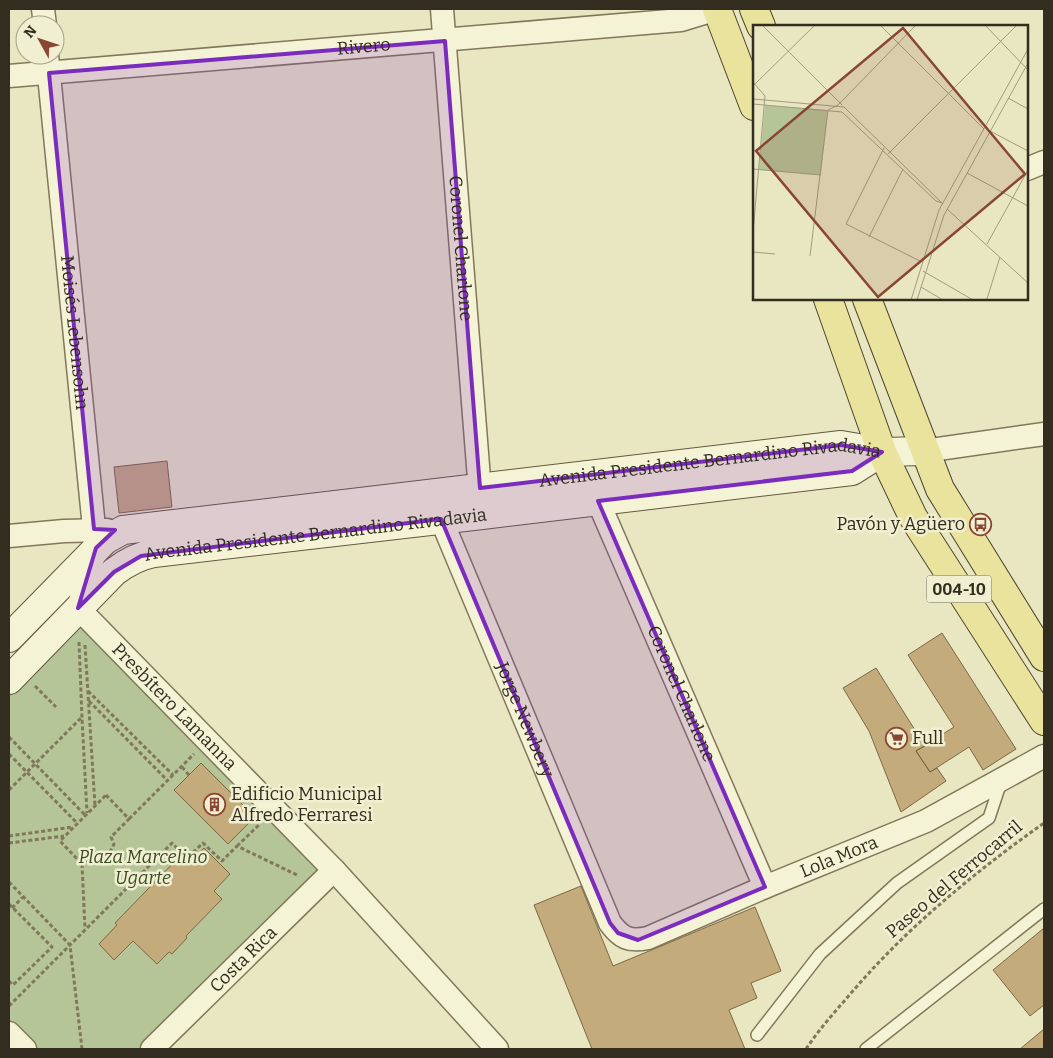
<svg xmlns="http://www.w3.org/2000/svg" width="1053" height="1058" viewBox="0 0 1053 1058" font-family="Bitter,serif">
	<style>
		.green { fill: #b5c598 }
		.building { fill: #c3ab7c; stroke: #7d6844 }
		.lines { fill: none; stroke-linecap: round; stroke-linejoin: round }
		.lane-casing { stroke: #81785b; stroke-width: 14 }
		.street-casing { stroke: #81785b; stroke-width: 25 }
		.secondary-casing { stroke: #63593f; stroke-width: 30 }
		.primary-casing { stroke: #4f462f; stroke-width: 30 }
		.path { stroke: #81785b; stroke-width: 3; stroke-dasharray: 4 2.5; stroke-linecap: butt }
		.lane { stroke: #f5f3d5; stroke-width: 11 }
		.street { stroke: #f5f3d5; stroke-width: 22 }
		.secondary { stroke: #f5f3d5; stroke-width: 28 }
		.primary { stroke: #e9e39d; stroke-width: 28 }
		.marked { fill: #7b2cbf; fill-opacity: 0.2; stroke: #7b2cbf; stroke-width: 4; stroke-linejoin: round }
		.labels { text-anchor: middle; stroke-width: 5; stroke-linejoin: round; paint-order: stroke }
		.shield { fill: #f1efd1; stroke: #6b6754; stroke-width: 1 }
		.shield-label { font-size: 16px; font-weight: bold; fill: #322d1e }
		.street-label { font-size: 18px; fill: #322d1e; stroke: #f1efd1 }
		.poi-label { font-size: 18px; fill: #322d1e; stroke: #f1efd1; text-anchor: start }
		.park-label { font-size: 18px; font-style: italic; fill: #3a4c27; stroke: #f1efd1 }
		.inset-road { fill: none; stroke: #a09c80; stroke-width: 1 }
		.view { fill: #894632; fill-opacity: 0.15; stroke: #894632; stroke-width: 2.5 }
		.inset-edge { fill: none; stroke: #322d1e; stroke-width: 2.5 }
	</style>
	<rect width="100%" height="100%" fill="#e9e6c2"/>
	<!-- green -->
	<path class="green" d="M78,608L334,870L152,1049H25L9,1033V680Z"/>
	<!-- building -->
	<path class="building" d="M167,461L172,507L119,513L114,467Z
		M942,633L1016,749L983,770L969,747L930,772L916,751L954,727L908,655Z
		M876,668L925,746L916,751L930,772L937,768L946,781L901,812L869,731L843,688Z
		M201,763L255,817L228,844L174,790Z
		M204,848L230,874L214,891L222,899L186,936L187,938L172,954L169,952L157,964L133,941L114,960L99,944L117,925L115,923L179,857L186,865Z
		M581,886L613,966L755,907L781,971L751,983L757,998L729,1010L745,1049H592L534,905Z
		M1044,928V1005L1030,1016L993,970Z
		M1044,1029V1049H1020Z"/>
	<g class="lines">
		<defs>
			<path id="lane" d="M757,1035L820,954L897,883L989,818L1001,782
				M866,1049L1044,909"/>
			<g id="street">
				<path d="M43,9L45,25"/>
				<path id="s1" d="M442,9L481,504"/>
				<path id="s2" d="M47,55L96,548L78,608L334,870L497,1049"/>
				<path id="s3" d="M9,76L681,20L717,9"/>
				<path d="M1027,169L1044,162"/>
				<path d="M924,451L1044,434"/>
				<path id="s4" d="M598,501L765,887"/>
				<path id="s5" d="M438,505L441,519L610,923C621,938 629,942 648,938L765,887L926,821L1044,756"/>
				<path d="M9,536L64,531L107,530"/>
				<path d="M9,1033L25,1049"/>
				<path id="s6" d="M152,1049L334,870"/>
			</g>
			<g id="secondary">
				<path id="s7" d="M9,638L105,540L123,530L841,445L882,452L924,451"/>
				<path id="s8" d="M9,680L114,572C127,562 138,556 154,553L482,515L852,471L882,452"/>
			</g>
			<path id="primary" d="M717,9L754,106
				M754,9L761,26
				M828,299L882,452L913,517L1044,721
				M867,299L940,489L1044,657"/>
		</defs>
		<!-- lane casing -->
		<use href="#lane" class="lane-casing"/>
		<!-- street casing -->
		<use href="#street" class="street-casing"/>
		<!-- secondary casing -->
		<use href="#secondary" class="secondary-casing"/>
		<!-- primary casing -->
		<use href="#primary" class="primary-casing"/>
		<!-- path -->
		<path class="path" d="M79,642L82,718L87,813
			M85,645L95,806
			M35,686L56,707
			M88,691L173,775
			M89,701L168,781
			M9,737L86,816
			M9,754L77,823
			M182,767L189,775
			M9,790L81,718
			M106,795L129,819L111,837L114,844L110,852L101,854L96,851L82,864L60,841Z
			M129,819L194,754
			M9,836L73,827
			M9,843L64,836
			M237,846L260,824
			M82,864L85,929
			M9,882L70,945L82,1049
			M9,904L52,947L13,985L9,981
			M12,908L23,897
			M9,1006L172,843L187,858L203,843L222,861L237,846L299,876
			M806,1049C818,1031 832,1015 846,999C903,931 972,874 1044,823"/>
		<!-- lane -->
		<use href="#lane" class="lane"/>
		<!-- street -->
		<use href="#street" class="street"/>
		<!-- secondary -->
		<use href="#secondary" class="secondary"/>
		<!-- primary -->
		<use href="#primary" class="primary"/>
	</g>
	<!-- marked area -->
	<path class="marked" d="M445,41L480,488L841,445L882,452L852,471L598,501L765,887L638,940L618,933L610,923L441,519L141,556L114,572L78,608L96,548L115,530L94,529L49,73Z"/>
	<!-- icons -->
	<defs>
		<symbol id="bus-ring" viewBox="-11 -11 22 22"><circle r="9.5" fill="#f1efd1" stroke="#894632" stroke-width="1.5"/><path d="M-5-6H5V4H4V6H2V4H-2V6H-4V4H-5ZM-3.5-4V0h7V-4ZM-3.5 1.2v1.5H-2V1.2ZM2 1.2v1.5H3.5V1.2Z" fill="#894632"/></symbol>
		<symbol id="supermarket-ring" viewBox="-11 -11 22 22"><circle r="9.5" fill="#f1efd1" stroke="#894632" stroke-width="1.5"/><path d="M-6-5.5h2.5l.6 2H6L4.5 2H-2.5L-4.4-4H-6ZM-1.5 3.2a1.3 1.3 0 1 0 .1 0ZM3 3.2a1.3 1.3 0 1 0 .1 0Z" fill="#894632"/></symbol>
		<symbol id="building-ring" viewBox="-11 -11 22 22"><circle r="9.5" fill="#f1efd1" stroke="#894632" stroke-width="1.5"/><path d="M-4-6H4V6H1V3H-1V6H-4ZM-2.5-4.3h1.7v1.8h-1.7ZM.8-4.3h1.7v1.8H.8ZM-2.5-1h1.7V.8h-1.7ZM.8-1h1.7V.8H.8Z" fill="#894632"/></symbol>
	</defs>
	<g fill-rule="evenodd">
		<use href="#bus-ring" x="968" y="512" width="25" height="25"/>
		<use href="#supermarket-ring" x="884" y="726" width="25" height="25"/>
		<use href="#building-ring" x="202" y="792" width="25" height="25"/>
	</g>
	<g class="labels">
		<!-- shield labels -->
		<rect class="shield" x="926.5" y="575.5" width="65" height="27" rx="4"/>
		<g class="shield-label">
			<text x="959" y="595">004-10</text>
		</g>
		<!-- street labels -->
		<g class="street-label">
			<text dy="6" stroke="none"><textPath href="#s3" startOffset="356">Rivero</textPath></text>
			<text dy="6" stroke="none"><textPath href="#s1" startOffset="240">Coronel Charlone</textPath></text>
			<text dy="6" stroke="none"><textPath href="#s2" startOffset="279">Moisés Lebensohn</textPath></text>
			<text dy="6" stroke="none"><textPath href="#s7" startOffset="749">Avenida Presidente Bernardino Rivadavia</textPath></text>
			<text dy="6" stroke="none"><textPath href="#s8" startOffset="358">Avenida Presidente Bernardino Rivadavia</textPath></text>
			<text dy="6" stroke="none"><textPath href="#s4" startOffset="210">Coronel Charlone</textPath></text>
			<text dy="6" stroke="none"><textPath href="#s2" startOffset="696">Presbítero Lamanna</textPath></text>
			<text dy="6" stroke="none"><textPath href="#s5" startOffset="232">Jorge Newbery</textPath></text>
			<text dy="6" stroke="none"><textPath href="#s5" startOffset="704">Lola Mora</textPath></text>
			<text transform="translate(954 879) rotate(-40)" y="6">Paseo del Ferrocarril</text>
			<text dy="6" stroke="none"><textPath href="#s6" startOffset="128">Costa Rica</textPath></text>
		</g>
		<!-- poi labels -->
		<g class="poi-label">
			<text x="965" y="530" text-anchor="end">Pavón y Agüero</text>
			<text x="912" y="744">Full</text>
			<text x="231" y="800">Edificio Municipal<tspan x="231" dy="21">Alfredo Ferraresi</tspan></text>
		</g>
		<!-- park labels -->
		<g class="park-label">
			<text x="143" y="863">Plaza Marcelino<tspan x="143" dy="21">Ugarte</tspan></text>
		</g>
	</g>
	<!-- overview -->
	<g transform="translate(753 25)">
		<rect width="275" height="275" fill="#e9e6c2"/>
		<path d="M12,80L75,85L68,150L6,145Z" fill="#b5c598"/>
		<path class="inset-road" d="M9,0L89,80M127,0L231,104M232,0L275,45M0,57L12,71L0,207M0,61L62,0M255,73L275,84M0,74L91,82L190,179M0,79L89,87L183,176L189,178M237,106L275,126M131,123L93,199L169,237M135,129L264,0M0,144L68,150M214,148L275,181M194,184L275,258M116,212L150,144M234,219L275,145M0,227L22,229M57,231L75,85L85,80L163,0M170,246L220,275M168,262L190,275M234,274L247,232M158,275L186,185L275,24M164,275L191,190L275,38"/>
		<path class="view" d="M150,3L272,149L125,272L3,126Z"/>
		<rect width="275" height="275" class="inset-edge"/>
	</g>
	<!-- border -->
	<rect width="1053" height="1058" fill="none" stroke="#322d1e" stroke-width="20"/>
	<!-- north arrow -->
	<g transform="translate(40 40) rotate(310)"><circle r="24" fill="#f1efd1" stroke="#a5a189"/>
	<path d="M0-4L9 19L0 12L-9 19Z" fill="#894632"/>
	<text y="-8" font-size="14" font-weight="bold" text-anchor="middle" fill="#322d1e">N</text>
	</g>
</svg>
